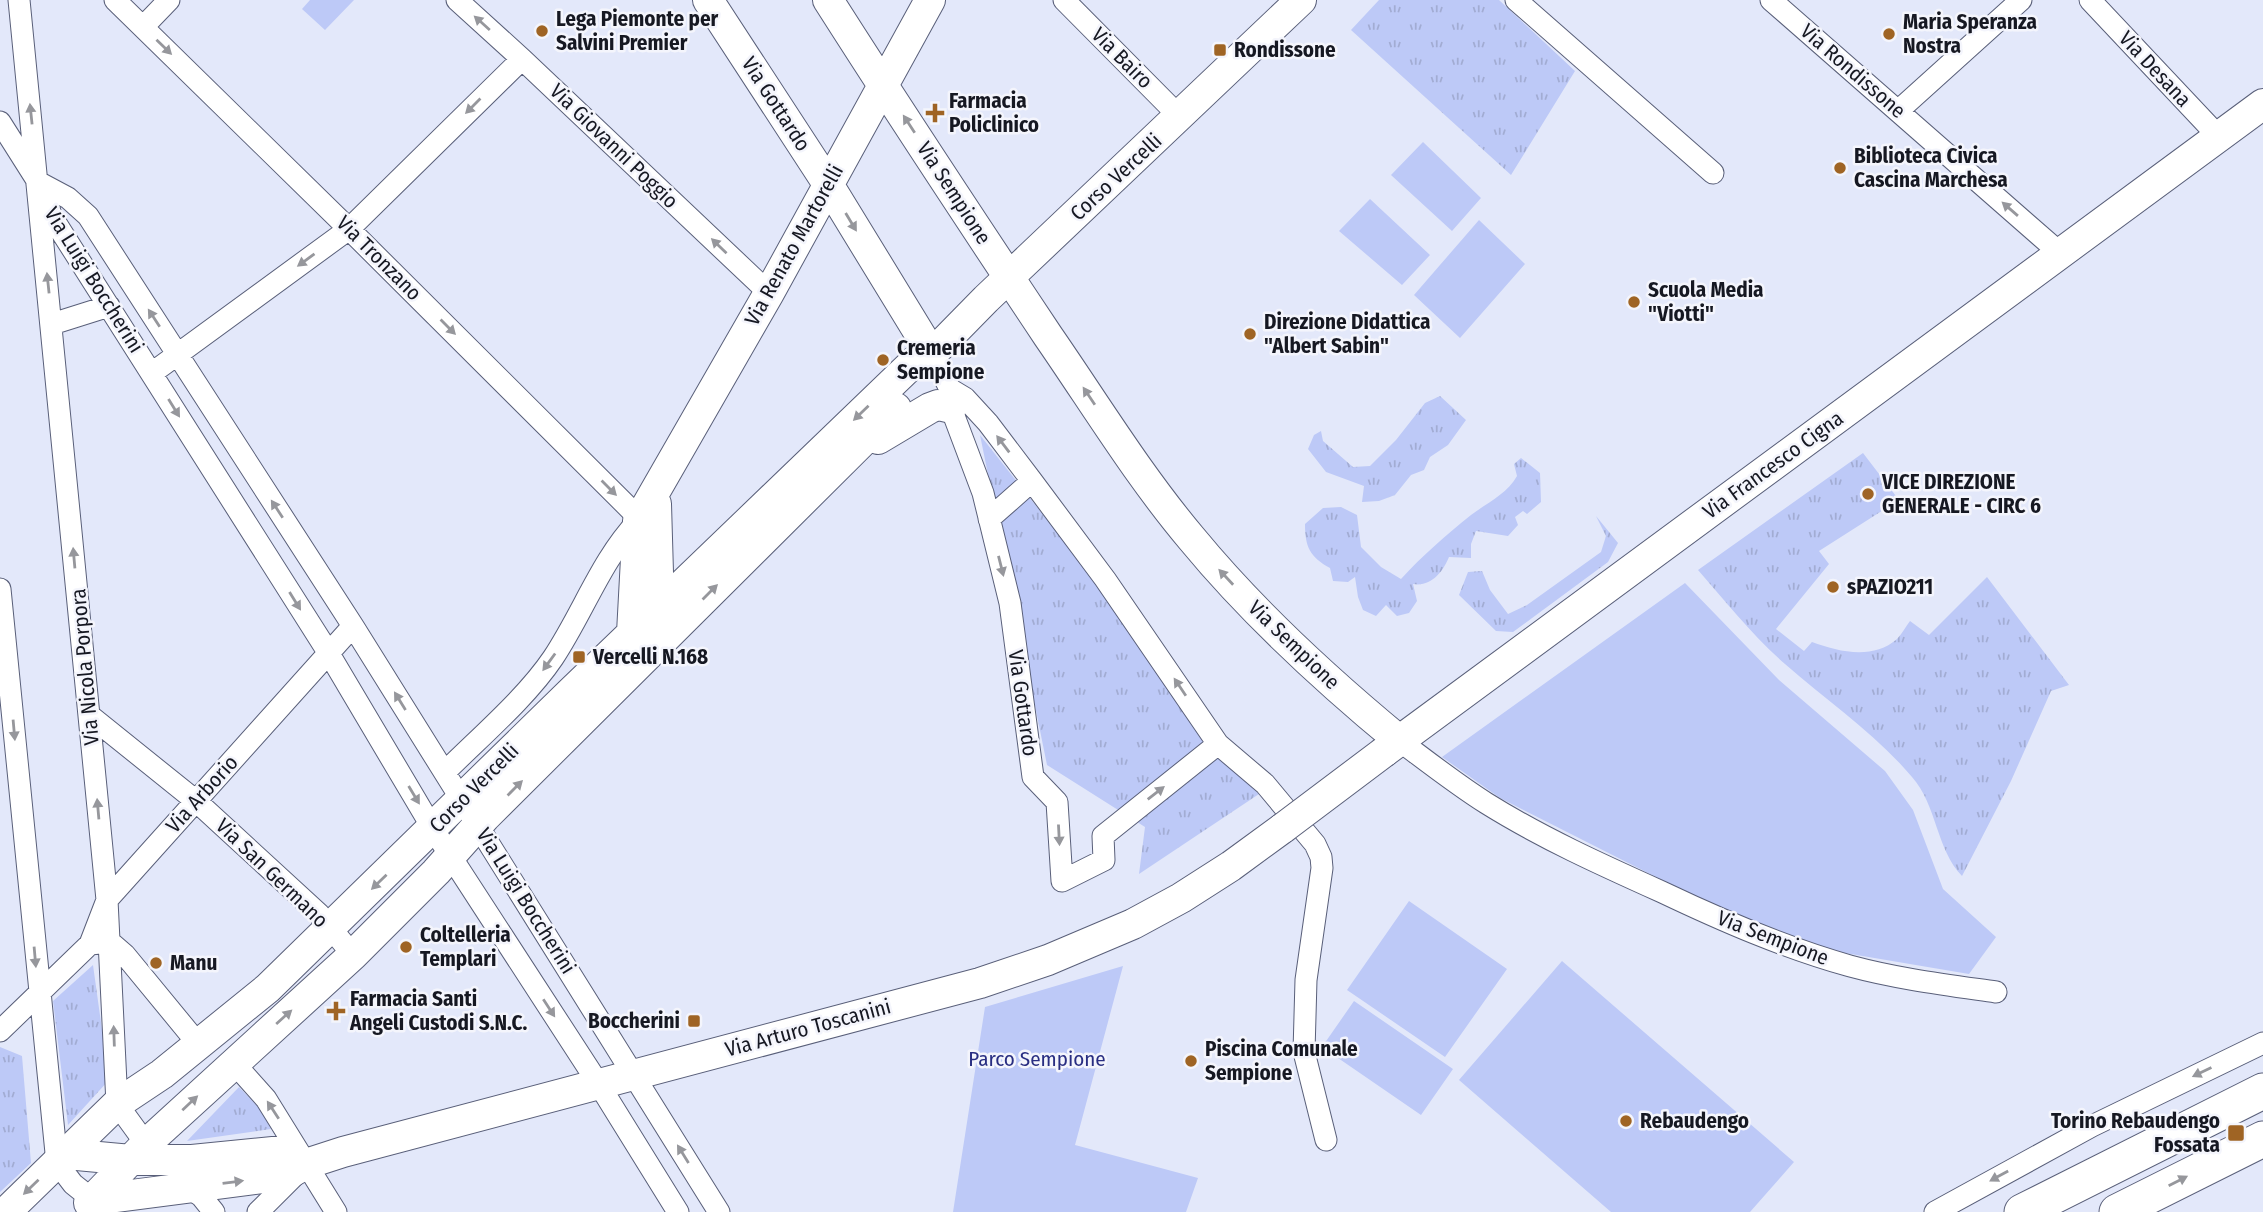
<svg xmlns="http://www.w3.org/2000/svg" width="2263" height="1212" viewBox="0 0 2263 1212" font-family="'Fira Sans Condensed',sans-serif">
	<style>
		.grass { fill: url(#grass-tufts) }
		.green { fill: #bdc9f7 }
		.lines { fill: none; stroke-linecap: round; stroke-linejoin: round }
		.street-casing { stroke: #595f79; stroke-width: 23 }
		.secondary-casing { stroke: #595f79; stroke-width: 32 }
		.primary-casing { stroke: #595f79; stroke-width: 37 }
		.street { stroke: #fff; stroke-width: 21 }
		.secondary { stroke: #fff; stroke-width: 30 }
		.primary { stroke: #fff; stroke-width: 35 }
		.secondary-bridge-casing { stroke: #595f79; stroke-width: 32; stroke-linecap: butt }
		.secondary-bridge { stroke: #fff; stroke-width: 30 }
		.oneway { fill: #96979c }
		.poi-dot { fill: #9f6424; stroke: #f4f5fc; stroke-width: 2.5 }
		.labels { text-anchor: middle; stroke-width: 5; stroke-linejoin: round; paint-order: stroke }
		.poi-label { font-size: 21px; font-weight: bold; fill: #161822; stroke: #f4f5fc; text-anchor: start }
		.street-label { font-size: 21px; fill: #161822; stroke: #f4f5fc }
		.park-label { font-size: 21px; fill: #292e82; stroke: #f4f5fc }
	</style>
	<defs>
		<pattern id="grass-tufts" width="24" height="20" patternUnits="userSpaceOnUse" patternTransform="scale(1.75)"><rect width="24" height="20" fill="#bdc9f7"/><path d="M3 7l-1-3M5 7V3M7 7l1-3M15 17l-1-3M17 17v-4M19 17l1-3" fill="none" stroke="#a2acd3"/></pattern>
	</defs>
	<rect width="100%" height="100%" fill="#e3e8fa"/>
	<!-- grass -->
	<path class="grass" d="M1379,0H1499L1575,71L1511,175L1351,30Z
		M1440,396L1466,420L1448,445L1430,457L1424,470L1411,475L1395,495L1379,501L1362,502L1364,486L1326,472L1308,449L1314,435L1321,431L1323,441L1353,467L1370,466L1396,440L1425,403Z
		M980,435L1097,583L1204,743L1259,794L1139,874L1145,827L1047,765Z
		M1863,453L1899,500L1819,551L1829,564L1776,629L1804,651L1812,642C1839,652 1873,660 1897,639C1902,634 1906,626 1910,621L1929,635L1987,577L2069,685L2051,691L2011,781L1962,876C1936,849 1937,805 1912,777C1875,733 1828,702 1785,664C1753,636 1726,602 1698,570Z
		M1521,458L1540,473L1541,502L1527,514L1523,511L1515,517L1518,525L1508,536L1476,531L1471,544V558L1449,557C1443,572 1431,587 1413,584L1417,601L1409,613L1397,616L1386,605L1376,616L1363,610L1358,597L1355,577L1348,582L1333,581L1330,568C1310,557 1305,547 1305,524L1323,508L1341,507L1357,515L1361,547L1381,567L1401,579C1422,556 1446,535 1471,515C1487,503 1507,494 1517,476L1514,464Z
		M1596,516L1618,543L1608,562L1513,632L1496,631L1459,595L1468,572L1482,571L1490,590L1508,614L1527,605L1601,552L1606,536Z
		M93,965L109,1080L68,1125L53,1001Z
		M0,1047L22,1056L31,1163L0,1192Z
		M239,1087L262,1111L271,1129L187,1141Z"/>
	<!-- green -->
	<path class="green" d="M310,0H354L325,30L302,9Z
		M1423,142L1481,198L1452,231L1391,175Z
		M1370,199L1430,255L1402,285L1339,231Z
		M1479,220L1525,264L1460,338L1414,295Z
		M1685,583L1779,680L1885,771L1913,810L1943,889L1996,937L1969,974L1833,951L1745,922L1500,798L1442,757Z
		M1409,901L1507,969L1445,1057L1347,990Z
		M1562,961L1794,1162L1750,1212H1611L1459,1080Z
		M1123,966L1075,1145L1198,1178L1186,1212H953L985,1007Z
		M1354,1001L1453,1069L1421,1115L1322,1047Z"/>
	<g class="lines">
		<defs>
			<path id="street" d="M19,0L107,900L117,1104L146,1144
				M115,0L349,229L636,515L638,521C601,560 583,613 553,658C526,698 480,737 445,772
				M457,0L522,59L769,293
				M1064,0L1180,117
				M1516,0L1713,173
				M1771,0L2061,254
				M2090,0L2219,137
				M143,27L169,0
				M1898,111L2021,0
				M0,122L38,182L52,217L328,652L433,829L598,1083L678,1212
				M38,182L68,198L88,216L353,626L719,1212
				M52,324L109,306
				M932,354L950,389L951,408L983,493L1010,603L1033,777L1057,802L1062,881L1104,860L1103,836L1218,744
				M152,373L349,229L522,59
				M950,389L965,398L988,423L1032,481L1105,579L1218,744L1265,784L1315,844L1321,857L1322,868L1306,980L1304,1052L1326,1140
				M989,519L1032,481
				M0,589L57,1163L73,1184L93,1200
				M89,715L196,801L319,914L353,955
				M1400,741C1428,762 1456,784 1486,803C1542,838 1602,865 1662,892C1723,921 1785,948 1850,966C1898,979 1947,985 1996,992
				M90,944L107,900L353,626
				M0,1031L90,944L110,942L125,955L199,1045
				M233,1062L266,1099L336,1212
				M188,1187L201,1196L214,1212
				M258,1212L300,1170
				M1935,1212L2092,1126L2263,1043"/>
			<path id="secondary" d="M708,0L828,184L932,354
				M828,0C900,113 974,225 1048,336C1095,404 1138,475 1192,539C1253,613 1326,680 1400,741
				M878,439L930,408L938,405L951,408
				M656,504L659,607L663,618
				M632,633L638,521L769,293L930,0
				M1384,752L2263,104
				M66,1154L131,1160H192L273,1152H285L306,1164
				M93,1200L286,1175L306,1164L343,1152L980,983L1048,960L1133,924L1181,898L1231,866L1283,828
				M89,1203L146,1144L353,955L436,872L485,817L896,408
				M6,1212L117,1104L162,1074L268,988L570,693L915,361L932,354L986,299L1301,0"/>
			<path id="primary" d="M2022,1212L2263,1091
				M2117,1212L2263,1139"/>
		</defs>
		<!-- street casing -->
		<use href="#street" class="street-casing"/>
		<!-- secondary casing -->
		<use href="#secondary" class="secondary-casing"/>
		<!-- primary casing -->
		<use href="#primary" class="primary-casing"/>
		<!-- street -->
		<use href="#street" class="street"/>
		<!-- secondary -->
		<use href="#secondary" class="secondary"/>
		<!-- primary -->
		<use href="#primary" class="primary"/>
		<defs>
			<path id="secondary-bridge" d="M1283,828L1384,752"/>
		</defs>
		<!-- secondary-bridge casing -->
		<use href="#secondary-bridge" class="secondary-bridge-casing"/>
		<!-- secondary-bridge -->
		<use href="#secondary-bridge" class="secondary-bridge"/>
	</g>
	<!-- one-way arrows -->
	<defs><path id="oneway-solid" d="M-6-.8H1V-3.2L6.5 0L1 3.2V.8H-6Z" transform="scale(1.75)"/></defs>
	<g class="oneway">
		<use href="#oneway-solid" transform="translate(482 23) rotate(-138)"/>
		<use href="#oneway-solid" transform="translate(164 47) rotate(44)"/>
		<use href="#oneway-solid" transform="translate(473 106) rotate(135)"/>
		<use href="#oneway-solid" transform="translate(31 114) rotate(-96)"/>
		<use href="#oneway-solid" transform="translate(909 124) rotate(-123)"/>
		<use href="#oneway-solid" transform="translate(2010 209) rotate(-139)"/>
		<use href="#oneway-solid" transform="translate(851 222) rotate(59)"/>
		<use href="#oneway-solid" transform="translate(719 246) rotate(-136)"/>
		<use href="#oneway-solid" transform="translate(306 260) rotate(144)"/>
		<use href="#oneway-solid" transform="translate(48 283) rotate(-96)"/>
		<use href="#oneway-solid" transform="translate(154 318) rotate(-123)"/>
		<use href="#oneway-solid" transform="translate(448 327) rotate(45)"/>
		<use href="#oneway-solid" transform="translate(1089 396) rotate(-124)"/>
		<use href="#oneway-solid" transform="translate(174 408) rotate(58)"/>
		<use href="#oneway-solid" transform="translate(861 413) rotate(136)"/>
		<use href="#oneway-solid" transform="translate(1003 444) rotate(-127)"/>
		<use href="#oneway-solid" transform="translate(609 488) rotate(45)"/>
		<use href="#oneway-solid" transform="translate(277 509) rotate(-123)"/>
		<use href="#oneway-solid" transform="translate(74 558) rotate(-95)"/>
		<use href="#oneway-solid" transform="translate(1001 566) rotate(76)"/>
		<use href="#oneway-solid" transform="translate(1226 577) rotate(-133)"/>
		<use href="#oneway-solid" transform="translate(710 592) rotate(-45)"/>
		<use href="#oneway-solid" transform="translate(295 601) rotate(58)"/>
		<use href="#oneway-solid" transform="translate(549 662) rotate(126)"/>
		<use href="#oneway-solid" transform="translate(1180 687) rotate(-124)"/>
		<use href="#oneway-solid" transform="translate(400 701) rotate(-122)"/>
		<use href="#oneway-solid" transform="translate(14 730) rotate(85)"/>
		<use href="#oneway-solid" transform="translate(515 788) rotate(-45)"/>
		<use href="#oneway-solid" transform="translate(1156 793) rotate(-38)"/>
		<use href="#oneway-solid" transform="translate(414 795) rotate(59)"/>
		<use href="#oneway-solid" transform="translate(98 809) rotate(-95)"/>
		<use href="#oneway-solid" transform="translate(1059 835) rotate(87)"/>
		<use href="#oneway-solid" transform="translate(379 882) rotate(136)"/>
		<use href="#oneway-solid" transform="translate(35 957) rotate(85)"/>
		<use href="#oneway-solid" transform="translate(549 1008) rotate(57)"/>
		<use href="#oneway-solid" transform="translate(284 1017) rotate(-42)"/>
		<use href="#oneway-solid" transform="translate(114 1036) rotate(-92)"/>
		<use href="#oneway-solid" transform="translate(2202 1072) rotate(154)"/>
		<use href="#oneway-solid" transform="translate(190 1103) rotate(-43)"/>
		<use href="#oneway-solid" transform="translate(273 1110) rotate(-123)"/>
		<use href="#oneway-solid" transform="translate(683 1154) rotate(-122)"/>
		<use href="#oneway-solid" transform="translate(1999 1176) rotate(151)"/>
		<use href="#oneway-solid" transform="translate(2178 1181) rotate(-27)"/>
		<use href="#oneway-solid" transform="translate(233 1182) rotate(-7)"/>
		<use href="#oneway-solid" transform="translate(31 1187) rotate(136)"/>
	</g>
	<!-- markers -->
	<g class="poi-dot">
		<circle cx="542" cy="31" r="7"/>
		<circle cx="1889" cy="34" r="7"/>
		<rect x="1213" y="43" width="14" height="14" rx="3.5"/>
		<path d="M931.5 102.5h7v7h7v7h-7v7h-7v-7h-7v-7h7z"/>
		<circle cx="1840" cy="168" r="7"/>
		<circle cx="1634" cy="302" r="7"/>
		<circle cx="1250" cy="334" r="7"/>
		<circle cx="883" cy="360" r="7"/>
		<circle cx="1868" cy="494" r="7"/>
		<circle cx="1833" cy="587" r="7"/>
		<rect x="572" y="650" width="14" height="14" rx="3.5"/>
		<circle cx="406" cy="947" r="7"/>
		<circle cx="156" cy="963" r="7"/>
		<path d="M332.5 1000.5h7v7h7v7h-7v7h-7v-7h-7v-7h7z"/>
		<rect x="687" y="1014" width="14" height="14" rx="3.5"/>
		<circle cx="1191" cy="1061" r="7"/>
		<circle cx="1626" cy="1121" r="7"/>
		<rect x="2227" y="1124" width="18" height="18" rx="3.5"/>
	</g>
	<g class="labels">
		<!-- poi labels -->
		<g class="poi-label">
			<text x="556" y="26">Lega Piemonte per<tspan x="556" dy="24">Salvini Premier</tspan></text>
			<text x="1903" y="29">Maria Speranza<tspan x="1903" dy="24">Nostra</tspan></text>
			<text x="1234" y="57">Rondissone</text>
			<text x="949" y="108">Farmacia<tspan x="949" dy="24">Policlinico</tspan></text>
			<text x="1854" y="163">Biblioteca Civica<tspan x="1854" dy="24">Cascina Marchesa</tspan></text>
			<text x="1648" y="297">Scuola Media<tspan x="1648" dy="24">"Viotti"</tspan></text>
			<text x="1264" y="329">Direzione Didattica<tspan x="1264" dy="24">"Albert Sabin"</tspan></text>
			<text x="897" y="355">Cremeria<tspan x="897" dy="24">Sempione</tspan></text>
			<text x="1882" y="489">VICE DIREZIONE<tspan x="1882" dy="24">GENERALE - CIRC 6</tspan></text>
			<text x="1847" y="594">sPAZIO211</text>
			<text x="593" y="664">Vercelli N.168</text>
			<text x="420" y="942">Coltelleria<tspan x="420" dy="24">Templari</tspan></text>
			<text x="170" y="970">Manu</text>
			<text x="350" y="1006">Farmacia Santi<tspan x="350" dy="24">Angeli Custodi S.N.C.</tspan></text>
			<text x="680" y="1028" text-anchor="end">Boccherini</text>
			<text x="1205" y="1056">Piscina Comunale<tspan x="1205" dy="24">Sempione</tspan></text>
			<text x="1640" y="1128">Rebaudengo</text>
			<text x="2220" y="1128" text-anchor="end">Torino Rebaudengo<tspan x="2220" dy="24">Fossata</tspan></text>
		</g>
		<!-- street labels -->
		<g class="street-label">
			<text transform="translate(1122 58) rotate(45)" y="7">Via Bairo</text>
			<text transform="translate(2155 69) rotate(47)" y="7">Via Desana</text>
			<text transform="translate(1853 71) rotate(41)" y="7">Via Rondissone</text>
			<text transform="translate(776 104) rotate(57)" y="7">Via Gottardo</text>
			<text transform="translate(614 146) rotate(44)" y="7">Via Giovanni Poggio</text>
			<text transform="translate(1116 177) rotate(-43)" y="7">Corso Vercelli</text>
			<text transform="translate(954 193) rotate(57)" y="7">Via Sempione</text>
			<text transform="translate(794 245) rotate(-61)" y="7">Via Renato Martorelli</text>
			<text transform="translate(379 258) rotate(45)" y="7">Via Tronzano</text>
			<text transform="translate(94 280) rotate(58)" y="7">Via Luigi Boccherini</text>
			<text transform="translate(1773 465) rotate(-36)" y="7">Via Francesco Cigna</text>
			<text transform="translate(1294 645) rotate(44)" y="7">Via Sempione</text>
			<text transform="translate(85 667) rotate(-95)" y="7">Via Nicola Porpora</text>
			<text transform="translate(1023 703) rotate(82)" y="7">Via Gottardo</text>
			<text transform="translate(474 788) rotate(-45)" y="7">Corso Vercelli</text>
			<text transform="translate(202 794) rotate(-48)" y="7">Via Arborio</text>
			<text transform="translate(272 873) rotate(44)" y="7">Via San Germano</text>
			<text transform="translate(526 901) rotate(58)" y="7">Via Luigi Boccherini</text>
			<text transform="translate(1773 938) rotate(21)" y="7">Via Sempione</text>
			<text transform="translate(808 1028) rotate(-15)" y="7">Via Arturo Toscanini</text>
		</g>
		<!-- park labels -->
		<g class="park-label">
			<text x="1037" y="1066">Parco Sempione</text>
		</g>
	</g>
</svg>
